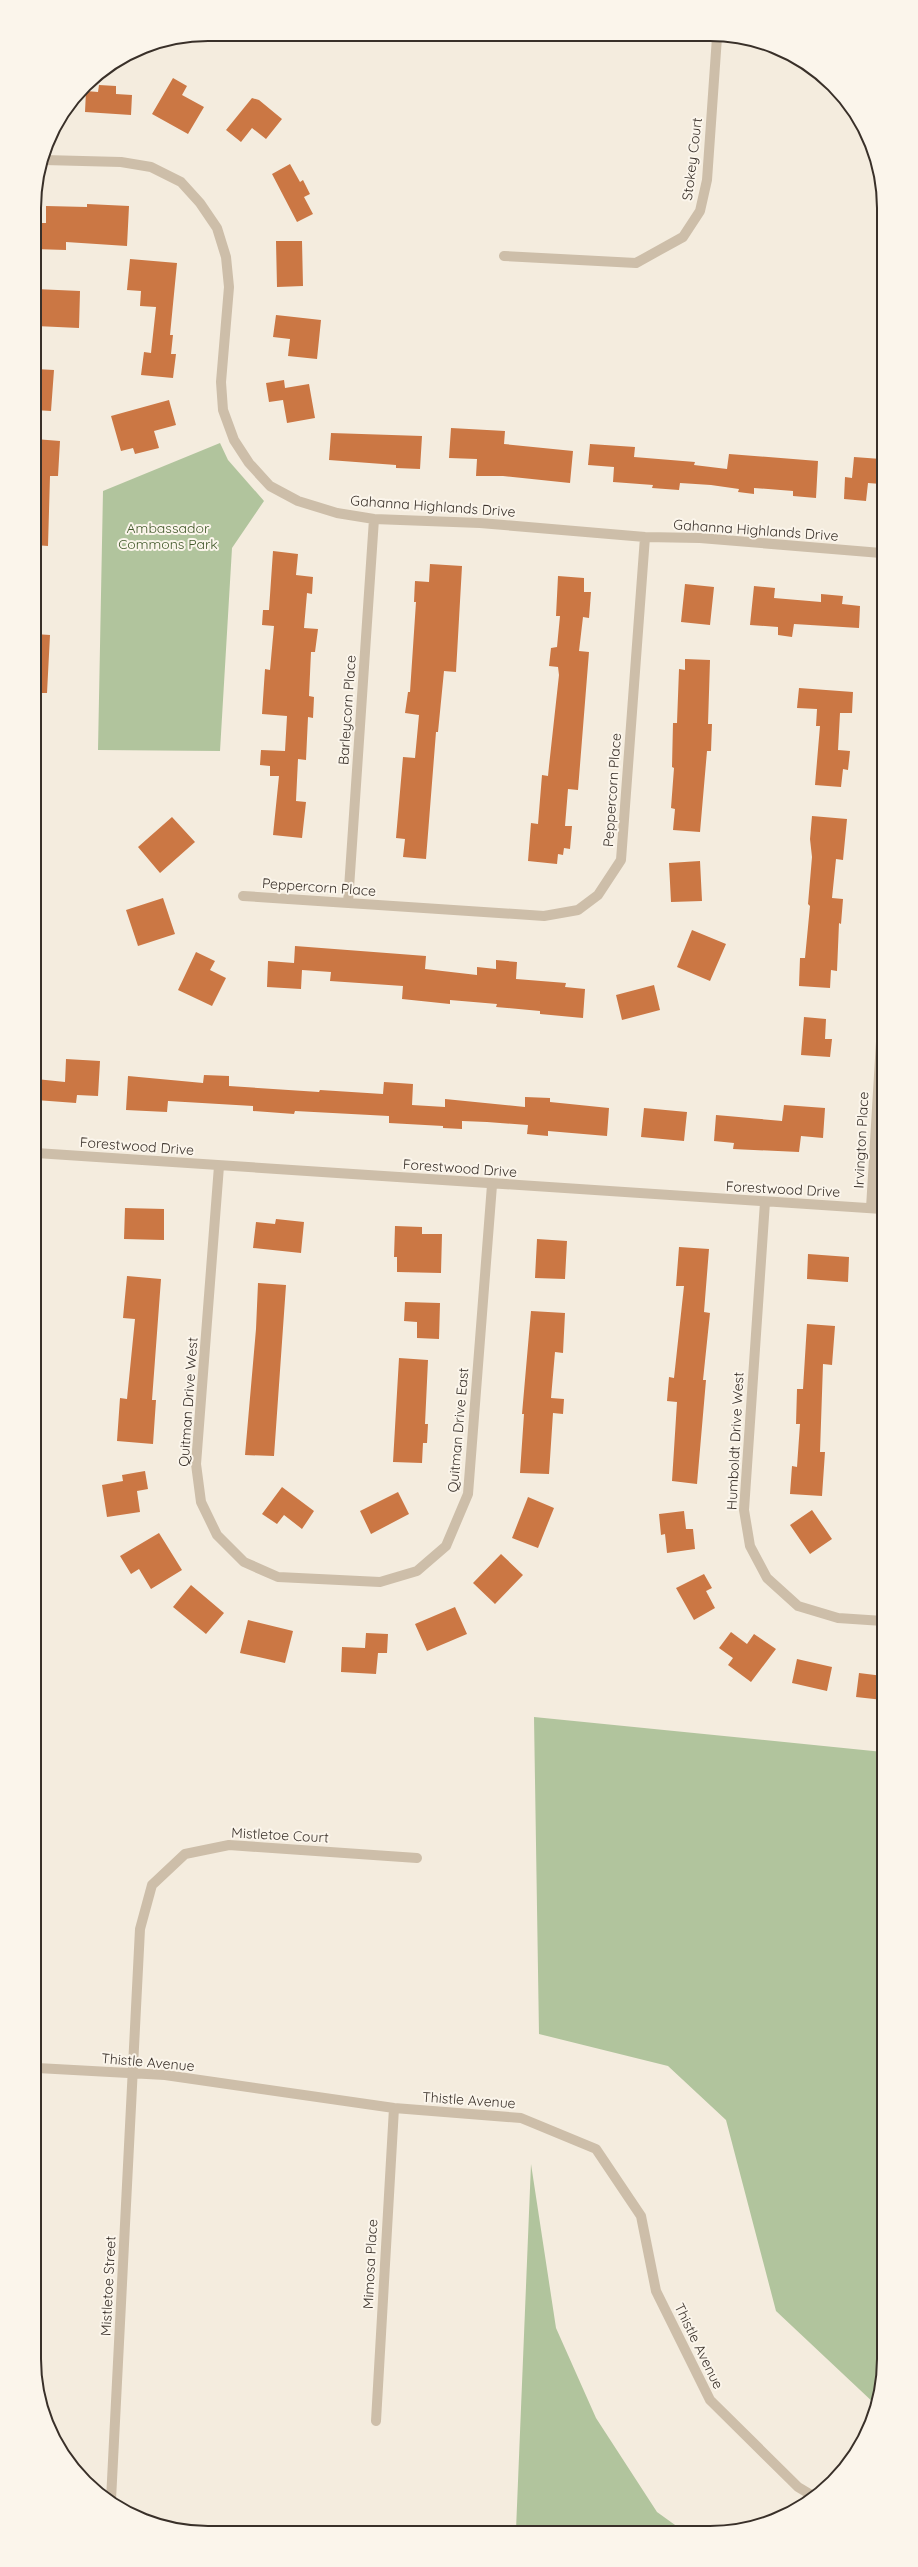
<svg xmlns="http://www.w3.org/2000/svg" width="918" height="2567" viewBox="0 0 918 2567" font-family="Quicksand,sans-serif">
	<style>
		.green { fill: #b1c49d }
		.building { fill: #cb7744 }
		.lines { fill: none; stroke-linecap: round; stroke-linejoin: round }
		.street { stroke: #cdbea9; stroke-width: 10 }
		.labels { text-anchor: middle; stroke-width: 4; stroke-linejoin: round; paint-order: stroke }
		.street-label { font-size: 14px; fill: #393029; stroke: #fbf5eb }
		.park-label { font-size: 14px; fill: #42592b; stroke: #fbf5eb }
		.rim { fill: none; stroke: #393029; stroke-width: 2 }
	</style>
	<rect width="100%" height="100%" fill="#f4ecde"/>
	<!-- green -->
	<path class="green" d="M220,443L228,460L264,501L232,548L220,751L98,750L103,491Z
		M534,1717L883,1752L884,2370L876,2405L776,2311L726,2120L668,2066L539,2034Z
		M531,2164L556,2328L596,2418L657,2512L682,2530H516Z"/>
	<!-- building -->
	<path class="building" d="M173,78L187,86L182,95L204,107L188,134L152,114Z
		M99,85L116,86V94L132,95L131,115L85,112L86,91L98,92Z
		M252,98L259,100L282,119L266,139L252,128L241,142L226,130Z
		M290,164L300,182L303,180L310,194L304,197L313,214L297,222L272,174Z
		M87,204L129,206L127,246L66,242V250L34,249V223H46V206L87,207Z
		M276,241H302L303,286L277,287Z
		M130,259L177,263L170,335H173L171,354H176L173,378L141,375L144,352L151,353L156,307L140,306L141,291L127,290Z
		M35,289L80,291L79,328L36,326Z
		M276,315L321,320L317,359L288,356L290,339L273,337Z
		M35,369L54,370L51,411L35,410Z
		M284,380L285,388L309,384L315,418L287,423L283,400L269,402L266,383Z
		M169,400L176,425L154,431L159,448L135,454L133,448L121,451L111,416Z
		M451,428L505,431L504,444L573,451L570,483L503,476H476L477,459L449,458Z
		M331,433L422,436L420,469L396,468V465L329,460Z
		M35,439L60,441L58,476H50L48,546L35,545Z
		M590,444L635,447L634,457L695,462L694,465L727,469L729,454L818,461L816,498L793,496V491L754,488V494L738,492L739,489L711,485L680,483L679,490L652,488L653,485L613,482L614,467L588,465Z
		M854,457L881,459V484L868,483L866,501L844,499L845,477L852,478Z
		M273,551L298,554L296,575L313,577L312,594L307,593L304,628L318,629L315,652H311L309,696L314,697L313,718L308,717L306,760L298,759L296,801L306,802L302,838L273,835L279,776H270V766L260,765L261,750L285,751L287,716L262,714L265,669L270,670L274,626L262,625L263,610H269Z
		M430,564L462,566L456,672L444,671L438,732H436L426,859L403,857L405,839L396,838L403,757L415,758L419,715L405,713L408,692H410L416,602H414L415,581L429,582Z
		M558,576L584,578V592H591L589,618L583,617L579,651L589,652L578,790L568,789L565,826H572L570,849L564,848L563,855L558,854L557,864L528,861L531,823L538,824L542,775L548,776L549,766L559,675L558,667L549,666L551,648L557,647L560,616H556Z
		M685,584L714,587L710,625L681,622Z
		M754,586L775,588L774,598L821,602V594L843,596L842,604L860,606L859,628L794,624L792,637L778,635V627L750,625Z
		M35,634L50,635L47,693H35Z
		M685,659L710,660L708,724H712L711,751H707L700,832L673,830L675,809L671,808L674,768L672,767L673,723H677L679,669L685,670Z
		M799,688L853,692L852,713H840L838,750L850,751L848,770L843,769L841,787L815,785L820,726H816L817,709L797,708Z
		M812,816L847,819L843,860L836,859L832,898L843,899L841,924L839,923L837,971L831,970L830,988L799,986L800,958H805L810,906L808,904L812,857L810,839Z
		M172,817L195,842L160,873L138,847Z
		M700,861L702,901L671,902L669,863Z
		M163,898L175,934L138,946L126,910Z
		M692,930L726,944L710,981L677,967Z
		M295,946L426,956L425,969L477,975V967L496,969V960L517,962L516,979L566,983L565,987L585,989L583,1018L540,1014V1011L496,1007L497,1004L450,1000V1004L402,999L403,986L330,981L331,972L302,970L301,989L267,987L268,961L294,963Z
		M196,952L215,961L210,970L226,978L212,1006L178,990Z
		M654,985L660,1010L622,1020L616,995Z
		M804,1017L826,1019L825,1039H832L830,1057L801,1055Z
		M66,1059L100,1061L98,1096L77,1095L76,1103L36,1100V1079L65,1082Z
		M204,1075L229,1076V1086L319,1092L320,1090L383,1094L384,1082L413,1084L412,1105L445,1107V1099L525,1107V1097L550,1098V1102L609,1108L607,1136L548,1131V1136L527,1134L528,1125L487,1122L462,1121V1129L443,1128V1126L389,1123V1116L295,1111L294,1114L253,1111V1106L168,1101L167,1112L126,1110L128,1076L203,1083Z
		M784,1105L825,1108L823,1138L801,1136L799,1152L733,1149L734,1143L714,1141L716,1115L782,1121Z
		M644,1108L687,1112L684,1141L641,1137Z
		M125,1208L164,1209V1240L124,1239Z
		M276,1219L304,1222L301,1253L253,1248L256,1222L275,1224Z
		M395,1226L422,1227V1234H442L441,1273L397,1272V1257H394Z
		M537,1239L567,1241L565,1279L535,1278Z
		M679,1247L709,1249L704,1312L710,1313L703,1380H706L697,1484L672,1481L677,1402L667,1401L669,1377L674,1378L684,1286H676Z
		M808,1254L849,1257L848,1282L807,1279Z
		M127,1276L161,1279L152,1400H156L153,1444L117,1441L120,1398L127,1399L135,1319L123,1318Z
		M258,1283L286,1285L274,1456L245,1455L256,1329Z
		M405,1302L440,1303L439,1339L417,1338V1322L404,1321Z
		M531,1311L565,1313L563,1353L555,1352L551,1398L564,1399L563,1414L553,1413L549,1474L520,1473L524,1414H522Z
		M807,1324L835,1326L832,1365L823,1364L820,1452H825L822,1496L790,1494L792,1466L797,1467L800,1424H796L797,1389H803Z
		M399,1358L428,1360L425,1424H428L427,1443H423L422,1463L393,1462Z
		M145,1471L148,1489L137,1491L140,1512L107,1517L102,1485L123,1481L122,1475Z
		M282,1487L314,1511L302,1529L284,1515L277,1524L262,1514Z
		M398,1492L409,1514L371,1534L360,1511Z
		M528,1497L554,1508L538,1548L512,1538Z
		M812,1510L832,1539L810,1554L790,1525Z
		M684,1511L686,1529H693L695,1549L667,1553L665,1534L661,1535L659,1514Z
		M159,1533L182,1570L151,1589L139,1569L131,1574L120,1556Z
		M501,1554L523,1575L495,1604L473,1583Z
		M704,1574L712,1588L706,1591L715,1608L694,1620L676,1588Z
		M191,1585L224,1613L206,1634L173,1607Z
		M455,1607L467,1634L427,1651L415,1624Z
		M248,1620L293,1631L285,1663L240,1653Z
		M731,1632L747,1644L754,1634L776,1649L751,1682L728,1665L733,1658L719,1648Z
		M366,1633L388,1634L387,1653H378L376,1674L341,1672L342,1647L365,1648Z
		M797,1659L832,1667L827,1691L792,1683Z
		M859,1673L883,1676V1700L856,1697Z"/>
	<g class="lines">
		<!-- street -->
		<path class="street" d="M44,160L121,162L151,167L181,182L200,203L217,228L226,257L229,287L221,382L223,410L234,440L249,463L270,486L298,501L337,513L374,519L480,523L645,537L700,538L881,553
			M504,256L636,263L683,237L700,211L707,180L717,37
			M243,896L544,916L578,910L598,895L621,860L645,537
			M348,903L374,519
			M36,1153L882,1209
			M219,1166L196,1464L201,1502L217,1535L244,1562L278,1577L380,1582L417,1571L446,1546L468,1494L492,1185
			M765,1202L744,1510L750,1546L767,1578L798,1606L838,1618L883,1621
			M871,1208L882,1025
			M37,2068L165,2075L394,2108L521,2118L596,2149L641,2216L656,2291L710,2400L798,2487L813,2496
			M376,2421L394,2108
			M111,2500L140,1929L152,1885L185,1854L229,1845L417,1858"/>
	</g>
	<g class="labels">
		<!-- street labels -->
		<g class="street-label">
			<text transform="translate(692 159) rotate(-83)" y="5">Stokey Court</text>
			<text transform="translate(433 506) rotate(4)" y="5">Gahanna Highlands Drive</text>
			<text transform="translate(756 530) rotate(4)" y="5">Gahanna Highlands Drive</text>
			<text transform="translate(347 710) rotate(-86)" y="5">Barleycorn Place</text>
			<text transform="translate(612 790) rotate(-86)" y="5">Peppercorn Place</text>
			<text transform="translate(319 887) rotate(4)" y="5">Peppercorn Place</text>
			<text transform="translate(861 1140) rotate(-87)" y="5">Irvington Place</text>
			<text transform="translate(137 1146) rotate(4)" y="5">Forestwood Drive</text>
			<text transform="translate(460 1168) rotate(4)" y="5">Forestwood Drive</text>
			<text transform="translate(783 1189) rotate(3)" y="5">Forestwood Drive</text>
			<text transform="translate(188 1402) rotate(-86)" y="5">Quitman Drive West</text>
			<text transform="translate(458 1430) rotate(-85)" y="5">Quitman Drive East</text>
			<text transform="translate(735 1441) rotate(-87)" y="5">Humboldt Drive West</text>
			<text transform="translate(280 1835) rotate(3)" y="5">Mistletoe Court</text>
			<text transform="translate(148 2062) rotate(5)" y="5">Thistle Avenue</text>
			<text transform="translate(469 2100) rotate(4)" y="5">Thistle Avenue</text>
			<text transform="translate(370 2264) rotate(-87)" y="5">Mimosa Place</text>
			<text transform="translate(108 2286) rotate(-87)" y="5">Mistletoe Street</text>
			<text transform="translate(699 2346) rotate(64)" y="5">Thistle Avenue</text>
		</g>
		<!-- park labels -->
		<g class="park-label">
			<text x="168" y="533">Ambassador<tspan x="168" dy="16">Commons Park</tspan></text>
		</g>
	</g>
	<!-- crop -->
	<path d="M0 0H918V2567H0ZM208 41H710A167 167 0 0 1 877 208V2359A167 167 0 0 1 710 2526H208A167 167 0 0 1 41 2359V208A167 167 0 0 1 208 41Z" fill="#fbf5eb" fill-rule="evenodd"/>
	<path class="rim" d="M208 41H710A167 167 0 0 1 877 208V2359A167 167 0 0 1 710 2526H208A167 167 0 0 1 41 2359V208A167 167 0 0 1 208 41Z"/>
</svg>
